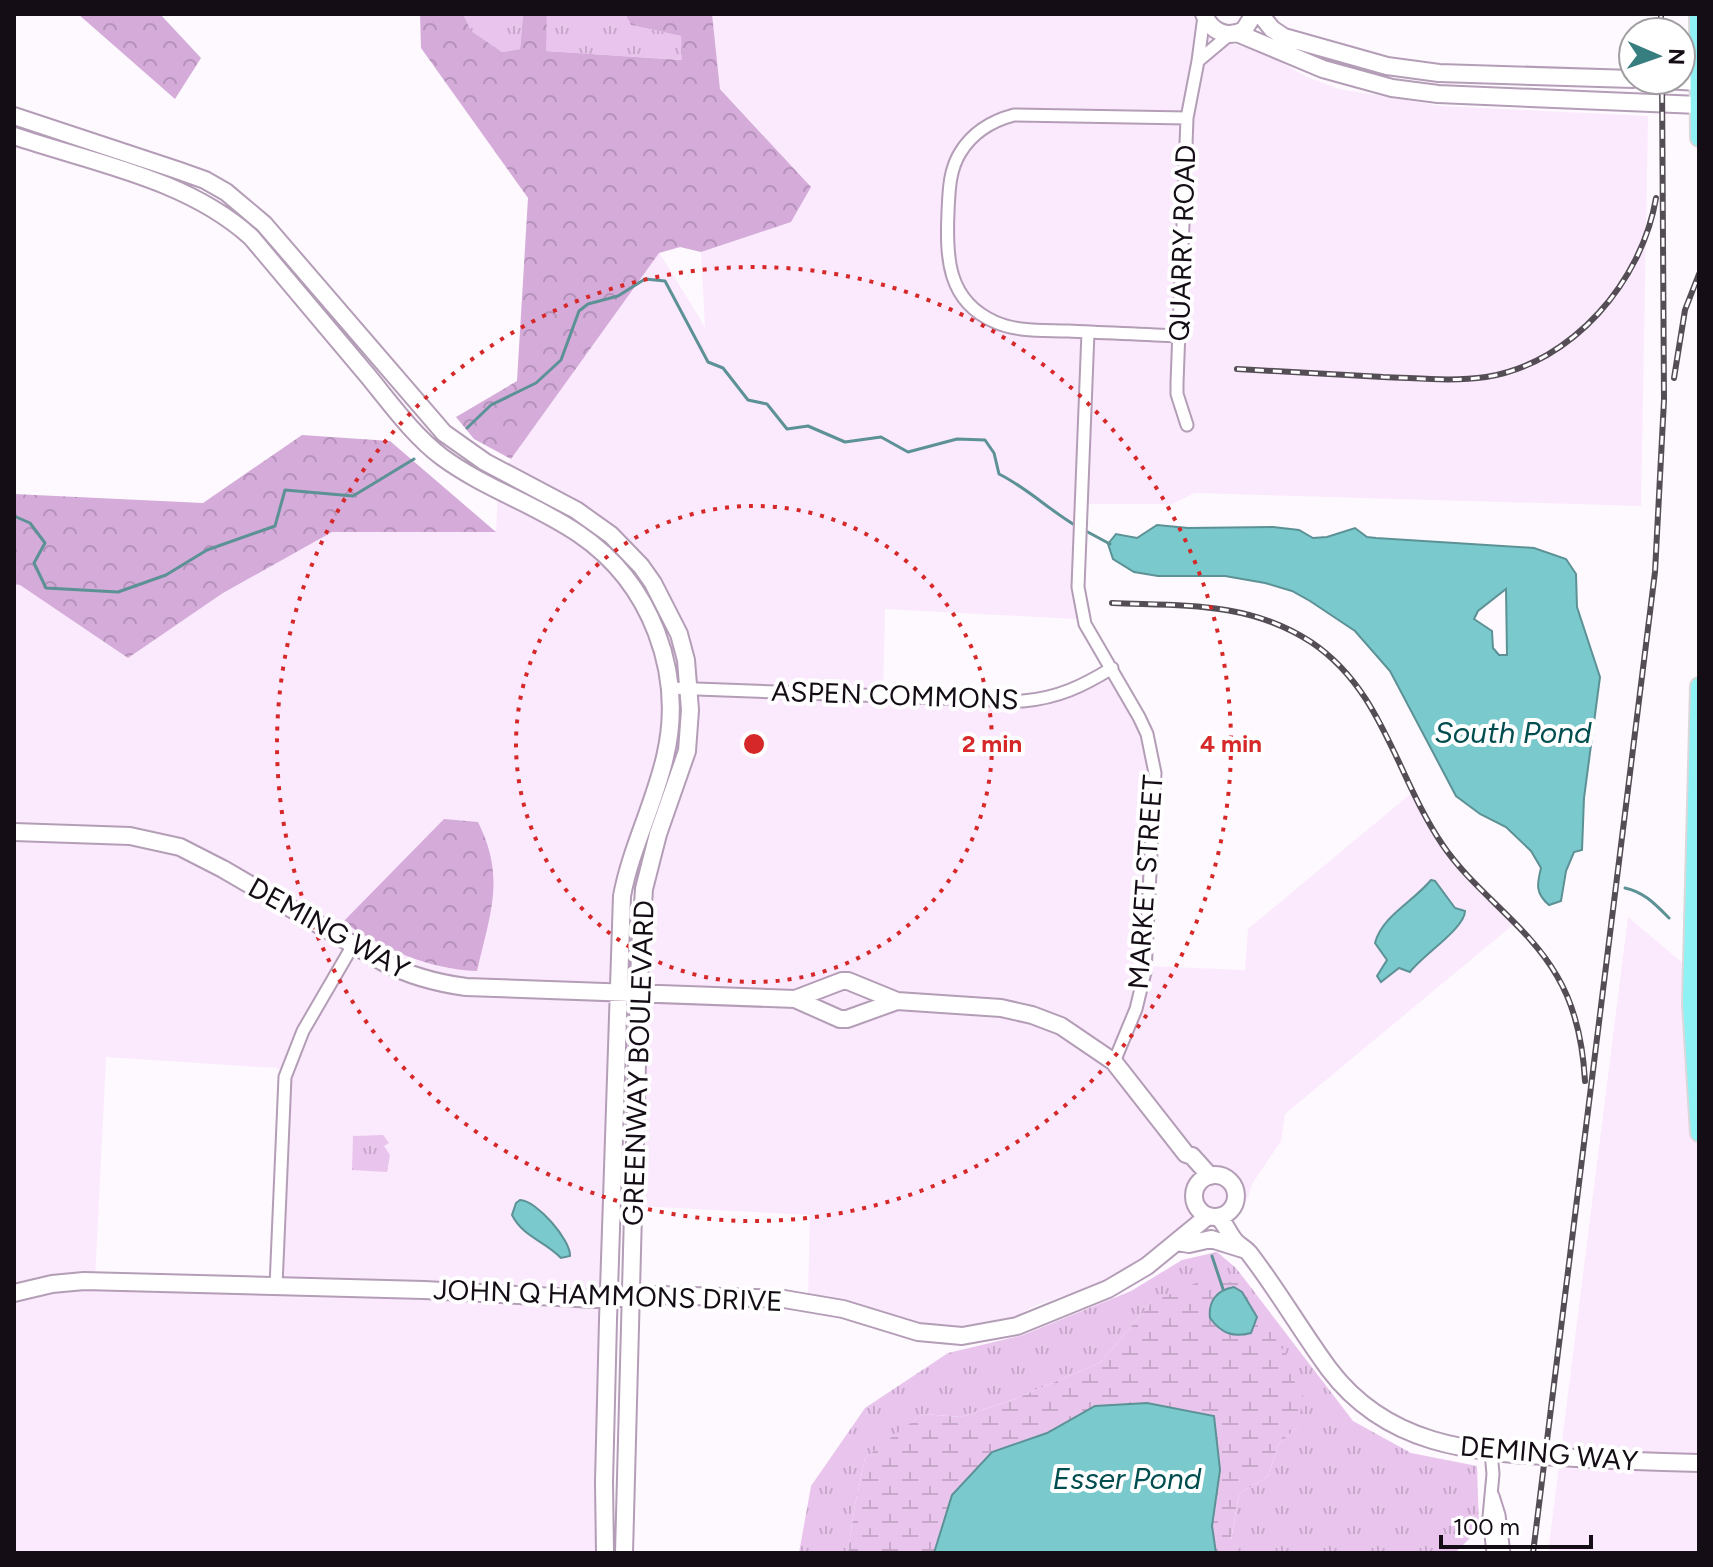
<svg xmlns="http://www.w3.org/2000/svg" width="1713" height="1567" viewBox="0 0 1713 1567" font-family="Figtree,sans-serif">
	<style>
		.built { fill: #fbe9fd; fill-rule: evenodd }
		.grass { fill: url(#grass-tufts) }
		.forest { fill: url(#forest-crowns) }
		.wetland { fill: url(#wetland-marsh) }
		.water { fill: #7acacd; stroke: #5c9196; stroke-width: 2; fill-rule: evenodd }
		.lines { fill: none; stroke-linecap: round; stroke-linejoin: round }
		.stream { stroke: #5c9196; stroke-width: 3 }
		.street-casing { stroke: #b49db7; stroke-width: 15 }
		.secondary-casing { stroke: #b49db7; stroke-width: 20 }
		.primary-casing { stroke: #dad8da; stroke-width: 20 }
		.street { stroke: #fff; stroke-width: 11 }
		.secondary { stroke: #fff; stroke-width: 16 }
		.primary { stroke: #8ef2f5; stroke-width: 16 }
		.rail-casing { stroke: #544d55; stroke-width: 6 }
		.rail { stroke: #fff; stroke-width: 3; stroke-dasharray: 9; stroke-linecap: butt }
		.ring { fill: none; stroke: #d62828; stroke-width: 4; stroke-dasharray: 4 8 }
		.labels { text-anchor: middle; stroke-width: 8; stroke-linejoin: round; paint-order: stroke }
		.street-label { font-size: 28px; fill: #150d16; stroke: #fff }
		.water-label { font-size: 30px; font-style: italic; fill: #004d4f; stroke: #fff }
		.centre { fill: #d62828; stroke: #fff; stroke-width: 4 }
		.ring-label { font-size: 24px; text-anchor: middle; font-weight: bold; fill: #d62828; stroke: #fff; stroke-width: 8; stroke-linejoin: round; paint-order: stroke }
	</style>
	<defs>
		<pattern id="grass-tufts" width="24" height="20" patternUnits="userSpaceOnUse" patternTransform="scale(2)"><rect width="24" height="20" fill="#e9c5ed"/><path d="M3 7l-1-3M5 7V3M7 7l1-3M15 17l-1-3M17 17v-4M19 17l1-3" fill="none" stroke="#c7a8ca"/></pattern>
		<pattern id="forest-crowns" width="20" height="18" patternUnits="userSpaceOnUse" patternTransform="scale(2)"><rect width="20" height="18" fill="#d4abd9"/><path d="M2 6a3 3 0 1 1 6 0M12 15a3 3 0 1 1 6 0" fill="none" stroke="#b592ba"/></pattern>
		<pattern id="wetland-marsh" width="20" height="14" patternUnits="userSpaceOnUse" patternTransform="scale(2)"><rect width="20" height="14" fill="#e9c5ed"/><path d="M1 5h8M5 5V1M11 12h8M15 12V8" fill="none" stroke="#c7a8ca"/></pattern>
	</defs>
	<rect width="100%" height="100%" fill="#fef9fe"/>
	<!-- built -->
	<path class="built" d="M712,14H1192L1207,36L1264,53L1307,77L1339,89L1441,106L1648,116L1641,506L1195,493L1172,504H1082L1078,560L1085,624L1076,619L885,609L883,695L1018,702L1114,671L1152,751L1146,966L1245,970L1248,929L1414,791L1445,850L1514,924L1285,1114L1281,1141L1252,1184L1248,1198L1161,1247L1120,1275L1032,1307L1006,1322L942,1331L808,1297L810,1215L637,1206L649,903L661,855L688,766L695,691L671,688V711L627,868L598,1553H14V584L20,585L128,658L223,593L332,532L496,531L499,476L659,252L705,327L701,252L791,222L811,187L720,88ZM106,1057L277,1068L285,1077L276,1286L95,1281Z
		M1628,917L1692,971L1699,1133V1553H1548Z"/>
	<!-- grass -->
	<path class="grass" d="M463,14H523L520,49L502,52L470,31Z
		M547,14H625L631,25L681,36L683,60L545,51Z
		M383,1135L389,1143L384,1146L390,1155L387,1172L352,1170L353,1136Z
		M1217,1252L1236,1268L1353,1421L1411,1453L1477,1466L1479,1529L1455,1553H1239L1231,1540L1239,1494L1268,1476L1278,1445L1298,1426L1152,1302L1101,1362L1015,1399L961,1417L923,1414L865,1458L854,1510L848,1553H799L811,1486L865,1408L948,1353L1023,1335L1131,1291L1182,1260Z"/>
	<!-- forest -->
	<path class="forest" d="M78,14H160L201,58L175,99Z
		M420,14H463L471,31L502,52L520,49L523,14H547L546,51L682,60L681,36L631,25L625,14H712L720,89L811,187L791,222L701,252L680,247L659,253L511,459L474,439L456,417L517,381L528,198L421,48Z
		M302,435L390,441L496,532H332L223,593L128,658L20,585L14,584V494L203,503Z
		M444,819L478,822C506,878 490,914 477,971C427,969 385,949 343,922Z"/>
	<!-- wetland -->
	<path class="wetland" d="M1205,1279L1238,1283L1297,1371L1293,1379L1303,1395L1298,1426L1278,1445L1268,1476L1239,1494L1231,1539L1239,1553H848L854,1510L865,1458L893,1436L923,1414L961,1417L1015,1399L1101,1362L1152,1302Z"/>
	<!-- water -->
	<path class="water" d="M1157,525L1188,528L1273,527L1299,530L1313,538L1327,537L1355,528L1367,537L1376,538L1534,548L1566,559L1576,574L1577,607L1600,677L1584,798L1582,850L1574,852L1566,871L1561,901L1549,905C1535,893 1537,884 1541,868L1531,851L1506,827L1480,814L1456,796L1390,671L1355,631L1310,601L1292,591L1265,583L1225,576H1158L1134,572L1113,559L1108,544L1116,534L1137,538ZM1506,589L1507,655H1499L1493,648L1492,631L1474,619L1478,611Z
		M1431,880L1435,881L1455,908L1465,911C1465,928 1423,955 1410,972L1399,968L1381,982L1377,976L1387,960L1375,943C1382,916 1414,901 1431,880Z
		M520,1200C536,1200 571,1240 570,1256L561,1258C545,1241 523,1237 512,1215L516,1203Z
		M1234,1287L1242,1292L1257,1317L1251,1333C1233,1338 1221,1333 1210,1318C1208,1301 1217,1290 1234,1287Z
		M1147,1403L1214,1416L1220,1470L1212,1526L1216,1553H934L952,1495L992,1452L1047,1433L1095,1406Z"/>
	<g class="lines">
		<!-- stream -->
		<path class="stream" d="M467,428L491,405L536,383L561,360L579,311L588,304L618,296L645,279L665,281L708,362L723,368L748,400L767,404L787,429L808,426L845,442L881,437L908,452L957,439L985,440L994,453L999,474C1029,489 1050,511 1078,527
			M14,516L30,523L45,543L34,563L46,588L118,592L166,575L207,550L275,526L285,490L353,496L414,459
			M1084,530L1110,544
			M1625,888C1644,892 1655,904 1669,918
			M1212,1256L1223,1289"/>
		<defs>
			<path id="street" d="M1204,16L1198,61L1229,35
				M1088,332L1078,587L1085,624L1139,717L1147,734L1155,773L1145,972L1136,1009L1114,1062
				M1178,336C1142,334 1105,333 1068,331C1044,330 1017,332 995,322C947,301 946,257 948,212C949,192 949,171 960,153C972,133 991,121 1014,115L1187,118
				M1187,425L1177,394V383L1187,118L1198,61
				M670,688L1023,701C1058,698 1083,686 1112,668
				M276,1286L285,1077L303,1031L353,945
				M1491,1452L1493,1474L1489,1517L1493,1553
				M1493,1496L1499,1515L1504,1553"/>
			<path id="secondary" d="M1204,14C1211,32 1227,39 1244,30L1254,14
				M1260,14L1272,29L1284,37L1387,66L1439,73L1633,79
				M1237,33L1323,69L1392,88L1438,94L1699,105
				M1663,80L1699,82
				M14,116L177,170L205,180L226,192L264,224L444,433L485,462L576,510L611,535L641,566L653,583L679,634L686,660L690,710L687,751L658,834L644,889L640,950L624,1553
				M14,136C94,163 187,179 251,237C290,283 329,330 368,376C391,404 413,435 442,457C484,488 535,504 579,534C651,583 685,673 665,757C654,805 631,848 622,896L608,1320L604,1482L605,1553
				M14,832L130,836L180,847L223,869L383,962C410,976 436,983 466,987L795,999L840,1019H847L897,1001
				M795,999L842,981H848L897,1001L1001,1008L1032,1015L1061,1026L1114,1062L1186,1154L1192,1156L1210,1176
				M1194 1196a21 21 0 1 1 42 0a21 21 0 1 1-42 0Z
				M1218,1217C1226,1224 1228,1233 1235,1241C1239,1246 1245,1248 1249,1253C1277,1289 1301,1331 1329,1369C1387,1446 1470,1452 1559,1457C1605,1460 1652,1462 1699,1463
				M1177,1242L1189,1244L1211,1239L1243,1249
				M14,1293L52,1284L84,1281L424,1290L595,1299L658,1295L784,1299L843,1309L918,1332L962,1336L1017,1326L1108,1289L1147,1266L1208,1216"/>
			<path id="primary" d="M1698,14L1699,138
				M1699,686L1691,1003L1699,1133"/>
		</defs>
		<!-- street casing -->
		<use href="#street" class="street-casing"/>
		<!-- secondary casing -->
		<use href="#secondary" class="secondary-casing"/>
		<!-- primary casing -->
		<use href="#primary" class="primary-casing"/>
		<!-- street -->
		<use href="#street" class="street"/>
		<!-- secondary -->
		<use href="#secondary" class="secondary"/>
		<!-- primary -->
		<use href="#primary" class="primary"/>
		<defs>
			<path id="rail" d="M1661,14V32
				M1237,369C1285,372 1334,374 1383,377C1417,378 1452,382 1486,377C1573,363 1642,281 1656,198
				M1674,378L1685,310L1699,274
				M1112,603C1183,606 1248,601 1311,642C1383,690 1396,776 1442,844C1474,892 1528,925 1557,976C1576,1008 1583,1045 1585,1081
				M1533,1553L1655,572L1664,400L1662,80"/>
		</defs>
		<!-- rail casing -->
		<use href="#rail" class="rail-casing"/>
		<!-- rail -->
		<use href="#rail" class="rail"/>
	</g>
	<!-- distance rings -->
	<g class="ring">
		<circle cx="754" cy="744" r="238"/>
		<circle cx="754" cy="744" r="477"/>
	</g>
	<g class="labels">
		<!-- street labels -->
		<g class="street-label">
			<text transform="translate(1182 243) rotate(-88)" y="10">QUARRY ROAD</text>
			<text transform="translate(895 695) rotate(2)" y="10">ASPEN COMMONS</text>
			<text transform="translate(1145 882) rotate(-86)" y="10">MARKET STREET</text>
			<text transform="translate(329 928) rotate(29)" y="10">DEMING WAY</text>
			<text transform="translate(638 1063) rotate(-88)" y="10">GREENWAY BOULEVARD</text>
			<text transform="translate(608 1295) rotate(2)" y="10">JOHN Q HAMMONS DRIVE</text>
			<text transform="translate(1549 1453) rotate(5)" y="10">DEMING WAY</text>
		</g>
		<!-- water labels -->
		<g class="water-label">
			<text x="1513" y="743">South Pond</text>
			<text x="1127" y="1489">Esser Pond</text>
		</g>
	</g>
	<circle cx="754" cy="744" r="12" class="centre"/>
	<g class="ring-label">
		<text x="992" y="752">2 min</text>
		<text x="1231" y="752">4 min</text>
	</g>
	<!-- border -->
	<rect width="1713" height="1567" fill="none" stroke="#150d16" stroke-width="32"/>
	<!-- north arrow -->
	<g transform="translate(1657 56) rotate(92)"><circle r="38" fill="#ffffff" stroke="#a19ea2" stroke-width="2"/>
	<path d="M0-6L14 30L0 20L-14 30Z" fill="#367e80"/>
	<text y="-12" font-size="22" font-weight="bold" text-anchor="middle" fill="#150d16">N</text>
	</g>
	<!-- scale -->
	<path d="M1441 1535v12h150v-12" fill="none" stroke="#150d16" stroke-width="4"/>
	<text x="1453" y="1535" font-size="24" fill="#150d16" stroke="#ffffff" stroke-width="6" paint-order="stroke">100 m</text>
</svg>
